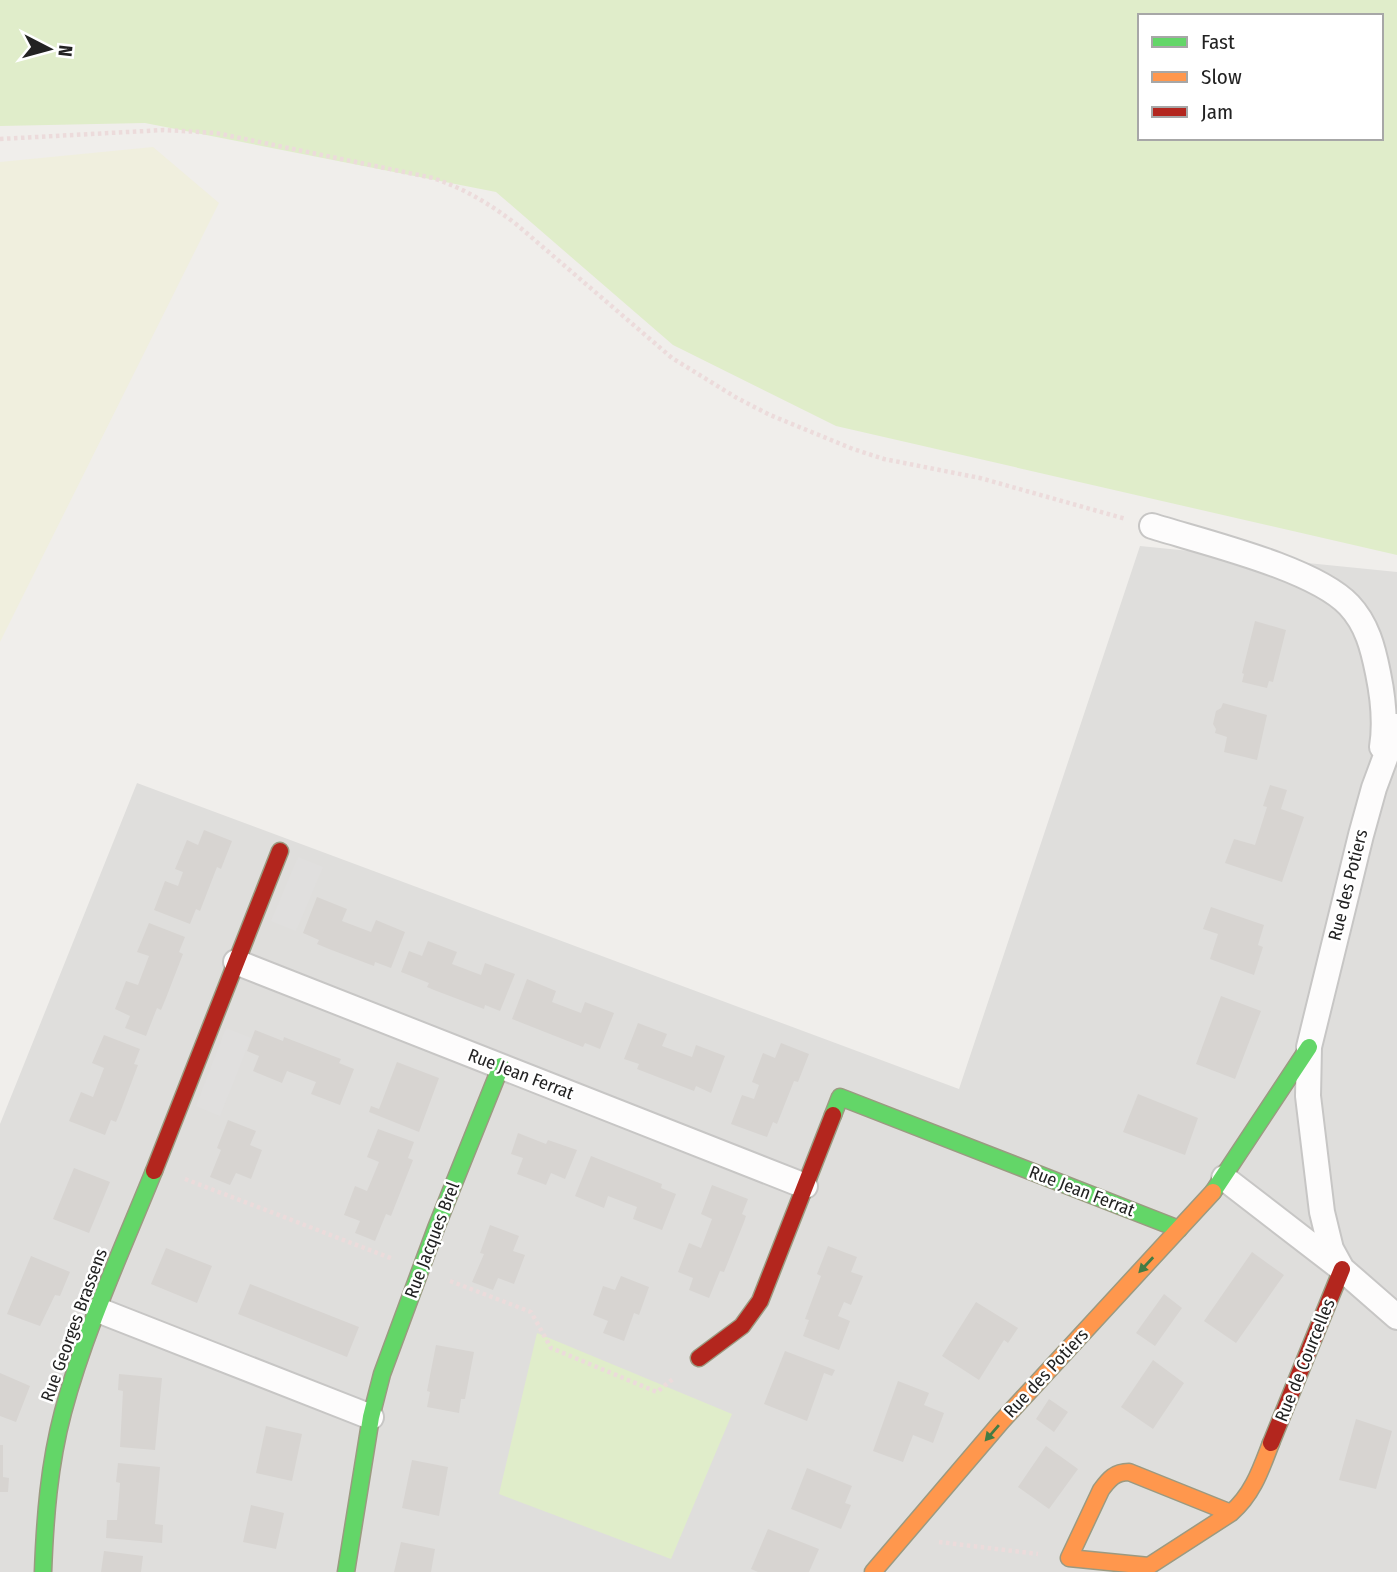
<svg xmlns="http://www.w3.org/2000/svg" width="1397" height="1572" viewBox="0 0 1397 1572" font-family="'Fira Sans Condensed',sans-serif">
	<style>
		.residential { fill: #dfdedc }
		.farmland { fill: #f0efde }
		.grass { fill: #e0edca; fill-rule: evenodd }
		.parking { fill: #e0dfde }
		.building { fill: #d7d4d1 }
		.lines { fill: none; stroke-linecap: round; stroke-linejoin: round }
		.street-casing { stroke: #c7c6c5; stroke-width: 28 }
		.fast-casing { stroke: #9b9a81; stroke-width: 19 }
		.slow-casing { stroke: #9b9a81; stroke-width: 19 }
		.jam-casing { stroke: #9b9a81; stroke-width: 19 }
		.path { stroke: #ecdbdb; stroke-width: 4.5; stroke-dasharray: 3.5 3.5; stroke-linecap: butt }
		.street { stroke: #fdfcfc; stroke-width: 24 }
		.fast { stroke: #63d668; stroke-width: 16 }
		.slow { stroke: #ff974d; stroke-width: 16 }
		.jam { stroke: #b3261e; stroke-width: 16 }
		.oneway { fill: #427c45 }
		.labels { text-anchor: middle; stroke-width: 5; stroke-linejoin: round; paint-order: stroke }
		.street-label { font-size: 18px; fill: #222; stroke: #fff }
	</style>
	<rect width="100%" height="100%" fill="#f0eeeb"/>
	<!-- residential -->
	<path class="residential" d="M1140,546L1397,572V1572H0V1124L137,783L959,1089Z"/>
	<!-- farmland -->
	<path class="farmland" d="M153,147L219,203L0,642V162Z"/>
	<!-- grass -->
	<path class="grass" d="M0,0H1397V555L836,426L673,345L496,192L145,123L0,126ZM1140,16H1381V138H1140Z
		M537,1333L732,1414L671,1559L499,1494Z"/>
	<!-- parking -->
	<path class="parking" d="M298,857L323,867L296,931L271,921Z
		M226,1028L251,1038L220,1116L196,1106Z"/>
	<!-- building -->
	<path class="building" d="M1255,621L1286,630L1273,682L1269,681L1267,688L1242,682L1244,674L1242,673Z
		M1223,703L1267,715L1257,760L1224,752L1227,737L1215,733L1216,729L1213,724L1216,711L1221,708Z
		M1270,785L1287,790L1281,809L1304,817L1282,882L1225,863L1234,839L1255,845L1267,807L1263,806Z
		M204,830L232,841L221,869L217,867L200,911L196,909L190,924L154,910L165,881L178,886L183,872L175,869L187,840L198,845Z
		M317,897L347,909L342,921L371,932L376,920L405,932L391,968L375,962L374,966L329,949L317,944L319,940L303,933Z
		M1211,907L1264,925L1258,945L1263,947L1254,975L1210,959L1218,934L1203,929Z
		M149,923L185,937L179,952L183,954L166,998L161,1010L157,1008L146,1036L125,1028L130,1016L115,1009L126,981L138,985L149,956L137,952Z
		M428,941L457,952L452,964L481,975L485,963L515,974L500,1011L485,1005L484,1009L434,990L427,987L429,983L401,972L409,951L422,956Z
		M527,979L556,991L552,1002L581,1013L585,1002L614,1013L600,1049L585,1043L583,1047L512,1019Z
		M1221,996L1261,1011L1235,1079L1196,1064Z
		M638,1023L667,1034L662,1046L692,1057L696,1045L725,1056L711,1093L696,1086L694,1091L637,1069L639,1064L624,1059Z
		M255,1030L283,1041L284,1037L289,1039L341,1059L339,1063L354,1069L340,1105L311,1094L316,1082L287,1071L282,1083L253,1071L259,1056L247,1051Z
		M104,1035L140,1049L134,1064L138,1065L121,1110L116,1122L111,1120L105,1135L69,1121L81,1092L93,1097L104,1068L92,1063Z
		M781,1043L809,1054L798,1082L794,1081L777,1124L773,1122L767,1137L731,1124L742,1095L754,1099L759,1085L752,1082L763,1053L775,1058Z
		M397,1062L439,1078L419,1132L369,1112L371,1106L379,1109Z
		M1138,1094L1198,1118L1185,1155L1123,1132Z
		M228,1120L256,1131L250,1145L262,1150L251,1179L236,1173L230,1185L210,1177L221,1150L217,1148Z
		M378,1129L414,1142L408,1158L413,1160L391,1216L386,1214L375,1241L355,1233L360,1221L344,1215L355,1186L367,1191L379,1162L367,1157Z
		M518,1133L546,1144L548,1140L577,1150L565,1179L551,1173L546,1185L517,1174L523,1158L511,1154Z
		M591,1156L662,1184L661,1188L676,1194L662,1230L633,1219L637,1207L608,1196L604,1208L575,1196Z
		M74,1168L110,1182L89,1233L53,1219Z
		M712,1185L748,1199L742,1214L746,1216L744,1222L724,1272L720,1271L709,1298L689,1290L693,1278L678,1272L689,1243L701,1248L712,1219L701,1214Z
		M490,1225L519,1236L513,1251L525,1255L514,1284L498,1278L493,1290L472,1282L484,1254L480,1253Z
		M828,1246L857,1257L851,1272L863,1276L851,1305L844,1302L838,1316L850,1321L839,1350L803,1336L809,1320L805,1319L821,1276L817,1274Z
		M166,1248L212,1266L197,1303L151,1284Z
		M1252,1252L1284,1275L1236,1343L1204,1321Z
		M31,1256L70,1272L60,1296L55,1295L40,1326L7,1314Z
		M621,1276L649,1287L639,1315L634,1313L624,1341L603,1333L608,1321L593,1315L603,1286L615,1290Z
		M250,1284L359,1327L347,1357L238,1314Z
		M1164,1294L1182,1308L1155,1346L1136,1333Z
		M976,1302L1018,1328L1008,1343L1004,1340L979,1380L942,1356Z
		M436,1345L474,1352L465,1399H461L459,1413L427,1407L430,1392L427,1391Z
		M785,1351L835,1370L832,1376L824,1373L807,1421L764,1404Z
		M1153,1360L1184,1383L1153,1429L1121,1407Z
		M0,1373L30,1386L16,1422L0,1416Z
		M119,1374L162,1378L155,1450L120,1447L123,1391L118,1390Z
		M898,1381L929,1393L924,1405L944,1413L933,1443L913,1435L903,1462L873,1451Z
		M1049,1399L1068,1412L1054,1432L1036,1419Z
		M1356,1419L1392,1431L1376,1489L1339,1480Z
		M266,1426L302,1434L292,1481L256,1473Z
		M0,1445H3V1477L9,1478L8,1492H0Z
		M1046,1446L1078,1469L1049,1509L1018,1487Z
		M412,1460L448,1467L439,1516L402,1508Z
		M118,1463L160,1467L155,1524L163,1525L162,1543L106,1538L107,1520H117L120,1483L116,1482Z
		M807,1468L852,1486L845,1503L851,1505L841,1529L791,1509Z
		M251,1505L284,1513L276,1549L243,1542Z
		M768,1529L819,1549L809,1572H758L751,1569Z
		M401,1542L435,1549L431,1572H394Z
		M104,1551L143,1556L141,1572H101Z"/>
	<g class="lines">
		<defs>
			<path id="street" d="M1152,526C1203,542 1314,568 1349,605C1367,624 1373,648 1378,673C1383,697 1386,722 1382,747
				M236,962L805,1186
				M1224,1178L1342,1269L1397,1317
				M1342,1269L1331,1249L1322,1212L1308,1096L1309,1047L1361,835L1374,788L1397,726
				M98,1310L371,1417"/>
			<path id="fast" d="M833,1115L840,1097L1179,1229
				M1213,1192L1309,1047
				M43,1572C45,1518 49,1465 63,1412C85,1330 122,1250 154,1171
				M346,1572L371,1417L382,1374L436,1228L501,1066"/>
			<path id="slow" d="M1231,1513L1129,1472C1115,1472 1109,1479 1101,1490L1069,1558L1149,1566L1231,1513C1253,1494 1261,1469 1271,1443
				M873,1572L1001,1422L1213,1192"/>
			<path id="jam" d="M154,1171L280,851
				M699,1358L742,1326L760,1301L833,1115
				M1271,1443L1342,1269"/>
		</defs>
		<!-- street casing -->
		<use href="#street" class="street-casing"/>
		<!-- fast casing -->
		<use href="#fast" class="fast-casing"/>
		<!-- slow casing -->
		<use href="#slow" class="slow-casing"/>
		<!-- jam casing -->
		<use href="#jam" class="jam-casing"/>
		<!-- path -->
		<path class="path" d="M0,139L164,130L216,133L433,178C465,189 490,204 516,224L672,358L737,398L770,415L853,449L884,459L980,478L1126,519
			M185,1179L393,1259
			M450,1281L531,1312L551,1348L657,1392L674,1378
			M939,1542L1038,1554"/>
		<!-- street -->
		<use href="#street" class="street"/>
		<!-- fast -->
		<use href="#fast" class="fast"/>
		<!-- slow -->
		<use href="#slow" class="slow"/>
		<!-- jam -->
		<use href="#jam" class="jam"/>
	</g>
	<!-- one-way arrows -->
	<defs><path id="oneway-solid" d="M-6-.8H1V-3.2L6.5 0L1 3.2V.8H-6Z" transform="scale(1.75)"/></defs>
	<g class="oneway">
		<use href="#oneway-solid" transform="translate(1146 1265) rotate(133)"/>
		<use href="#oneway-solid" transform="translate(992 1433) rotate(131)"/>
	</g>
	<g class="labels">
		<!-- street labels -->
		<g class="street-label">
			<text transform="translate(1348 885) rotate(-76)" y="6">Rue des Potiers</text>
			<text transform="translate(521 1074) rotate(21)" y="6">Rue Jean Ferrat</text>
			<text transform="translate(1082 1191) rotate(21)" y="6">Rue Jean Ferrat</text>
			<text transform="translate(432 1240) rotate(-69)" y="6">Rue Jacques Brel</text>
			<text transform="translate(74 1325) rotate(-70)" y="6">Rue Georges Brassens</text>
			<text transform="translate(1305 1360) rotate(-68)" y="6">Rue de Courcelles</text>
			<text transform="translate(1046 1373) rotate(-47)" y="6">Rue des Potiers</text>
		</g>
	</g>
	<!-- legend -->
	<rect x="1138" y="14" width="245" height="126" fill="#ffffff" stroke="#a7a7a7" stroke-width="2"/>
	<rect x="1152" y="37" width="35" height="10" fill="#63d668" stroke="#a7a7a7" stroke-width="2"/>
	<text x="1201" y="49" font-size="21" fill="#222222">Fast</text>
	<rect x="1152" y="72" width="35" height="10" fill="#ff974d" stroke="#a7a7a7" stroke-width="2"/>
	<text x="1201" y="84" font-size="21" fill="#222222">Slow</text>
	<rect x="1152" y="107" width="35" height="10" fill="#b3261e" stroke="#a7a7a7" stroke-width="2"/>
	<text x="1201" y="119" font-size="21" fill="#222222">Jam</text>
	<!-- north arrow -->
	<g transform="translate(49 49) rotate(96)" stroke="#ffffff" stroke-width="5" paint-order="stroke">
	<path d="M0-5L12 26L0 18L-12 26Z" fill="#222222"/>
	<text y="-10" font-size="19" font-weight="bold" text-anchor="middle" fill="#222222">N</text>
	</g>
</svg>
